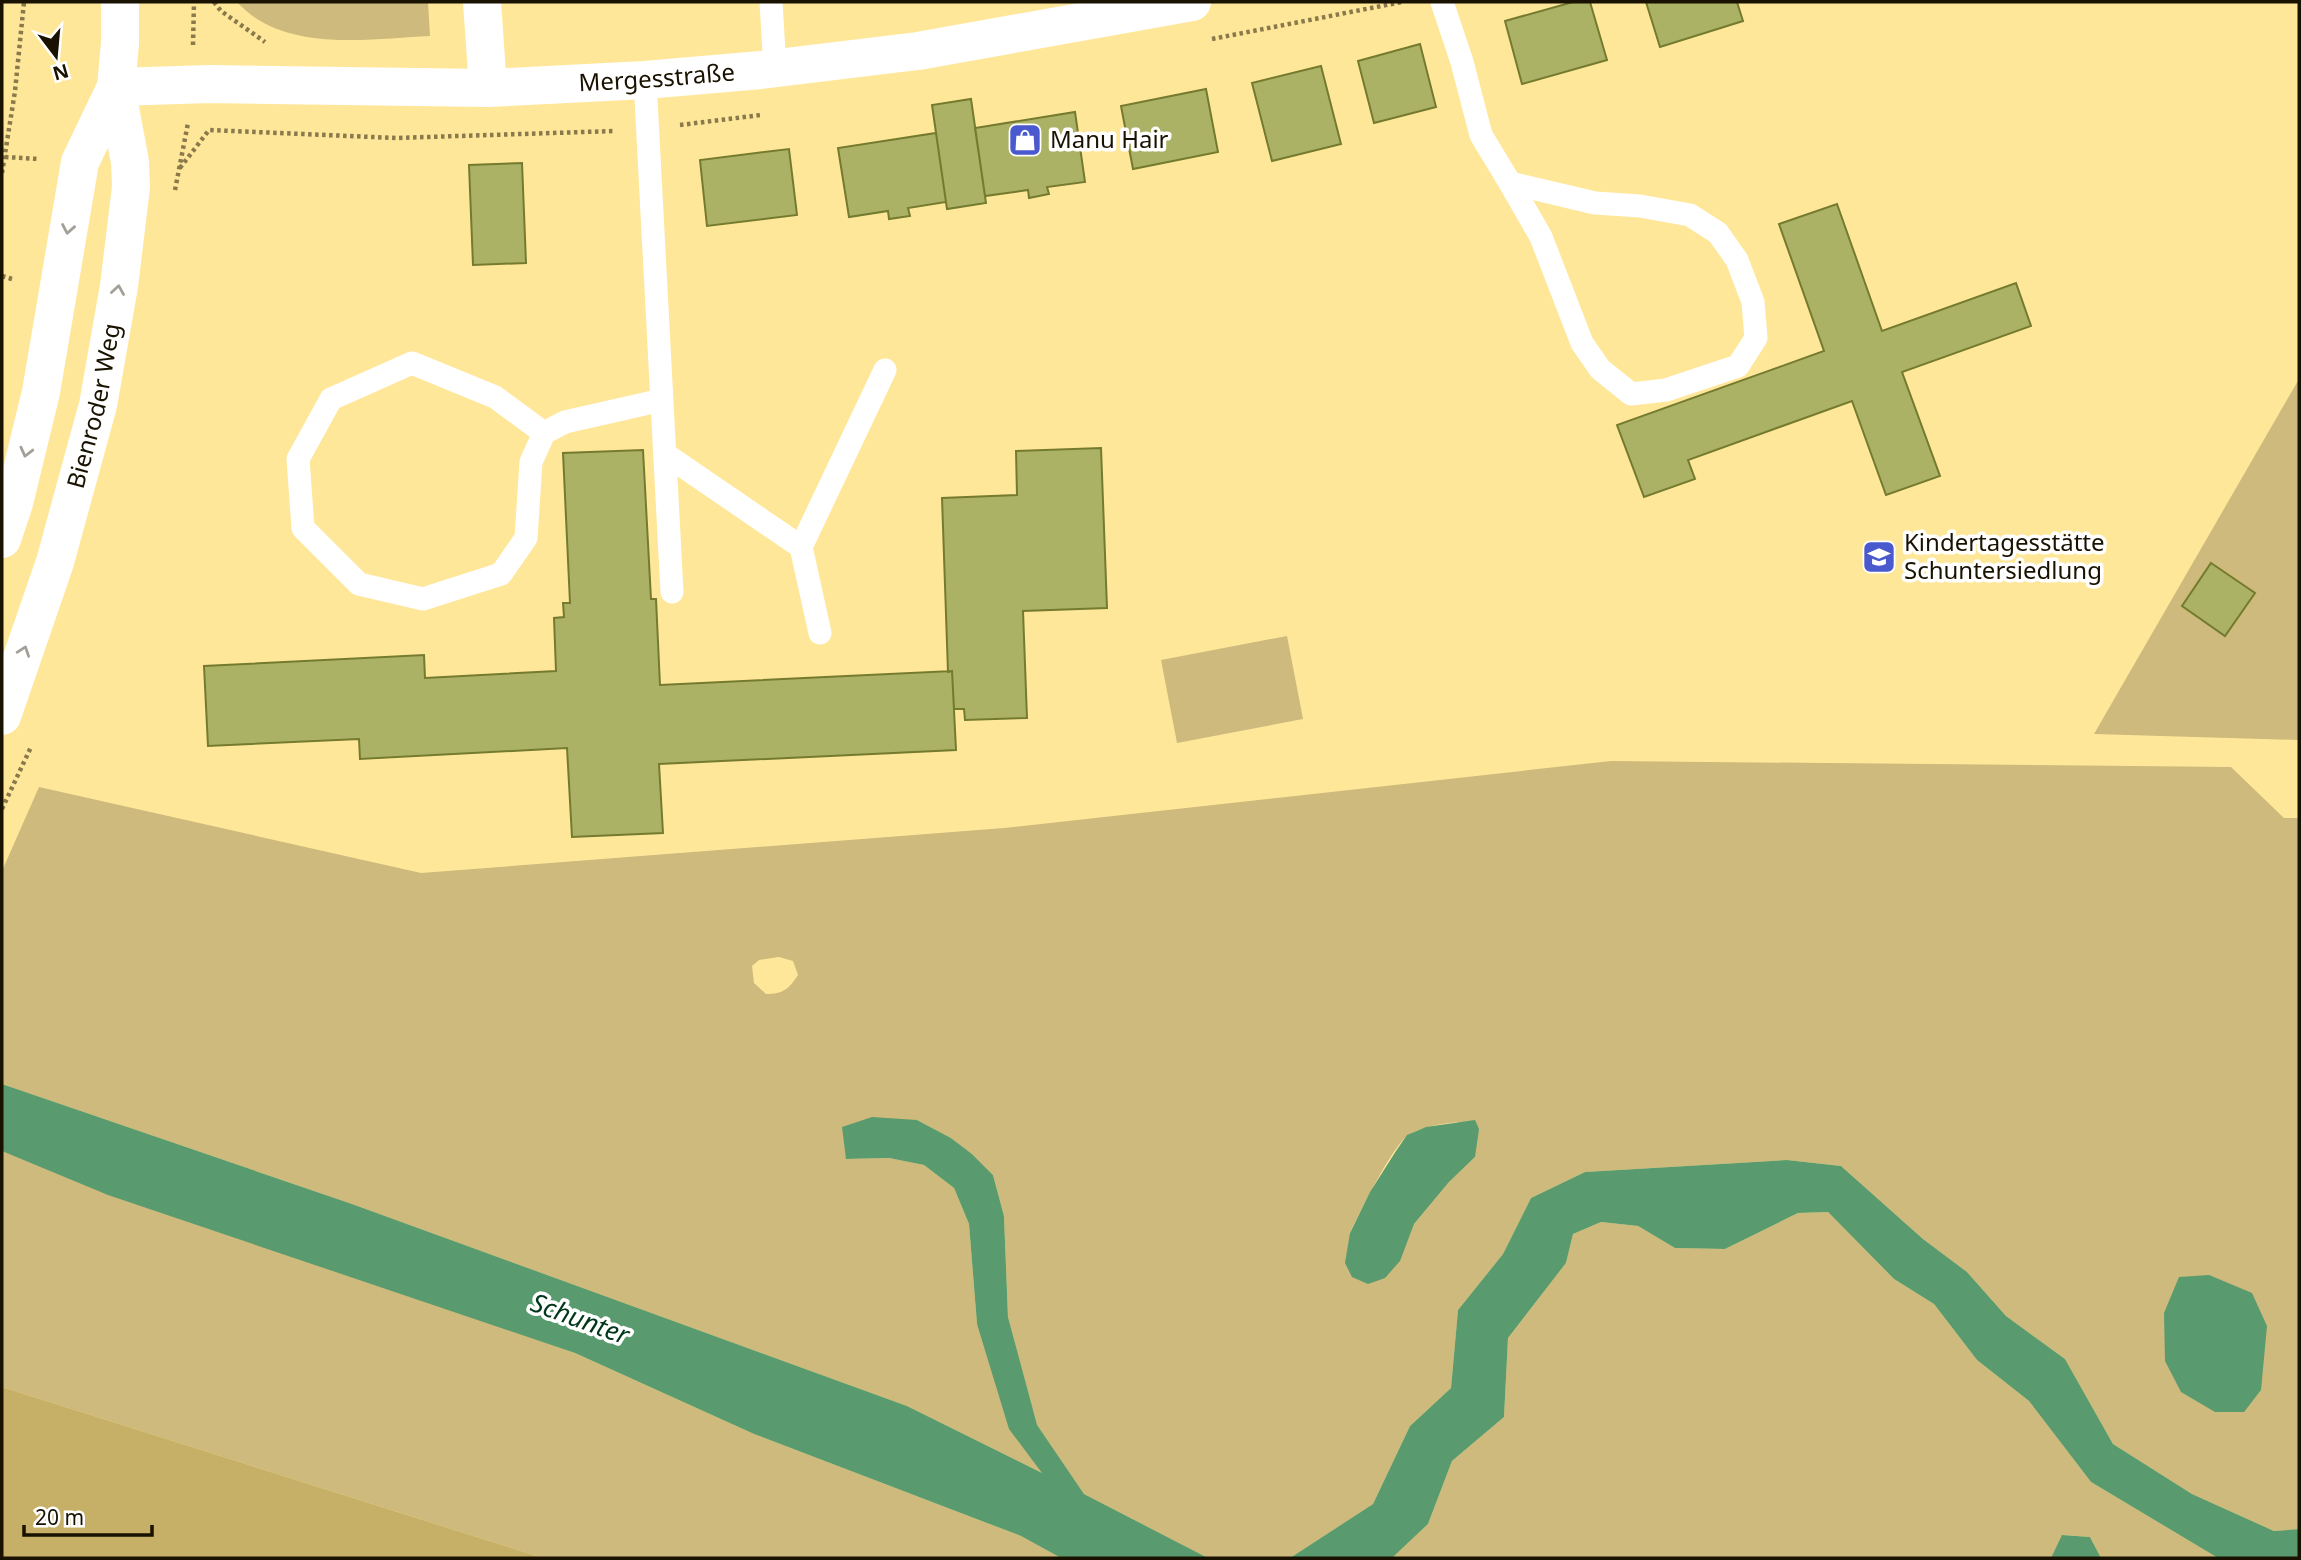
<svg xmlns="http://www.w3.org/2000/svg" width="2301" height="1560" viewBox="0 0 2301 1560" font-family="'Noto Sans',sans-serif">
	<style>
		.green { fill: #cdba7c; fill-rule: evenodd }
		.forest { fill: #c6b067 }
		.water { fill: #599b6e }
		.building { fill: #abb266; stroke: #757b2e; stroke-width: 2 }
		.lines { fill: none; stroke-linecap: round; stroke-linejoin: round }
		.path { stroke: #89794b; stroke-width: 4.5; stroke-dasharray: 3.5 3.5; stroke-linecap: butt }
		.lane { stroke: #fff; stroke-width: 23 }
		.street { stroke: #fff; stroke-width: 38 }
		.secondary { stroke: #fff; stroke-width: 38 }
		.oneway { stroke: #a3a099 }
		.labels { text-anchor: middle; stroke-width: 7; stroke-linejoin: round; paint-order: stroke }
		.street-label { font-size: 24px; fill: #191200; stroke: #fff }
		.poi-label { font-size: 24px; fill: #191200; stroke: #fff; text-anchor: start }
		.water-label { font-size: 26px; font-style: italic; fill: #01371a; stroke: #fff }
	</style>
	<rect width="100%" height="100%" fill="#ffe79a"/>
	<!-- green -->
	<path class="green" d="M237,2H428L430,36C369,39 283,53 237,2Z
		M2299,379V740L2094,734Z
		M1287,636L1303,719L1177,743L1161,660Z
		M1611,761L2231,767L2284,818H2299V1529L2274,1531L2192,1494L2113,1444L2065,1359L2006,1316L1967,1272L1923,1239L1841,1166L1787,1160L1585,1172L1531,1198L1503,1254L1458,1310L1451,1388L1410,1426L1373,1504L1290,1558H1208L1084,1494L1036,1425L1008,1317L1004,1216L993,1175L972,1154L951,1138L917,1120L846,1159L889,1158L924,1165L954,1188L969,1224L977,1324L1044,1474L907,1406L352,1204L2,1084V871L39,787L421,873L1004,828ZM779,957L793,961L798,975C789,989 783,994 766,994L754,983L752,966L759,960ZM1458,1122L1475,1157L1449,1182L1414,1224L1350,1233C1359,1214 1394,1142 1410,1134C1424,1126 1442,1124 1458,1122Z
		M2,1151L575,1353L754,1434L1021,1536L1061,1558H543L2,1387Z
		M1828,1212L1894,1279L1934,1304L1977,1360L2029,1401L2091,1482L2218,1558H2101L2090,1537L2063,1535L2051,1558H1392L1428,1524L1452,1461L1504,1417L1508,1338L1566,1263L1573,1234L1601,1222L1638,1226L1675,1248L1725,1249L1798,1213Z"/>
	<!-- forest -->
	<path class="forest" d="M2,1387L543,1558H2Z"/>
	<!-- water -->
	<path class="water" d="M2,1084L352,1204L907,1406L1042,1473L1009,1429L977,1324L969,1224L954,1188L924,1165L889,1158L846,1159L842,1127L872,1117L917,1120L951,1138L972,1154L993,1175L1004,1216L1008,1317L1037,1425L1084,1494L1208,1558H1061L1021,1536L754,1434L575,1353L108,1195L2,1151Z
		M1475,1120L1479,1129L1475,1157L1449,1182L1414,1224L1400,1261L1385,1278L1368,1284L1352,1277L1345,1263L1350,1233L1370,1192L1396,1151L1407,1135L1426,1127Z
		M1787,1160L1841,1166L1923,1239L1967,1272L2006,1316L2065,1359L2113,1444L2192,1494L2274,1531L2299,1529V1558H2218L2091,1482L2029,1401L1977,1360L1934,1304L1894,1279L1828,1212L1798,1213L1725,1249L1675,1248L1638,1226L1601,1222L1573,1234L1566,1263L1508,1338L1504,1417L1452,1461L1428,1524L1392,1558H1290L1373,1504L1410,1426L1451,1388L1458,1310L1503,1254L1531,1198L1585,1172Z
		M2209,1275L2252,1293L2267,1326L2261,1390L2244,1412H2215L2181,1392L2165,1361L2164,1313L2179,1277Z
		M2062,1535L2090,1537L2101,1558H2051Z"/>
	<!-- building -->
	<path class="building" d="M1573,2H1590L1607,60L1522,84L1505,21Z
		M1646,2H1737L1743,21L1660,47Z
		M1420,44L1436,107L1374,123L1358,61Z
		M1321,66L1341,144L1272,161L1252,83Z
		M1206,89L1218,152L1133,169L1121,106Z
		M971,99L986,203L947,209L932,105Z
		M1075,112L1085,182L1047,187L1049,194L1029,198L1028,190L985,196L975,128Z
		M936,133L946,202L908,208L910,216L889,219L888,211L849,217L838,148Z
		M789,149L797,215L707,226L700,160Z
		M522,163L526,263L473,265L469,165Z
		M1837,204L1882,331L2016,283L2031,326L1902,372L1940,476L1886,495L1852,401L1688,460L1695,479L1644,497L1617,425L1824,351L1779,224Z
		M1101,448L1107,608L1023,611L1027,718L965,720L964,709H954L952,671L948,672L942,498L1017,495L1016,451Z
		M643,450L651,599H656L660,685L952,671L956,750L659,764L663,833L572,837L567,748L360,759L359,739L208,746L204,666L424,655L425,678L556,671L554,618L564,617L563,603H570L563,453Z
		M2211,563L2255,593L2225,636L2182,606Z"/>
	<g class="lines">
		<!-- path -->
		<path class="path" d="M214,2L221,11L265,42
			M1212,39L1402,2
			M193,45L194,2
			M680,125L761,115
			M5,157L39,159
			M180,168L209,130L396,138L615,131
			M2,173L15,91L24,2
			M175,190L188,123
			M2,276L12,279
			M2,809L31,747"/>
		<!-- lane -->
		<path class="lane" d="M771,2L775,69
			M1442,2L1462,62L1481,135L1510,183L1595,203L1640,206L1690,215L1718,233L1737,260L1753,302L1756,338L1738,366L1666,390L1631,394L1600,369L1582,343L1541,237L1510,183
			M645,80L672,592
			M544,433L495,397L412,363L331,399L298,459L303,528L359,584L423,599L501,574L526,538L531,462L544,433L565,422L662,400
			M665,454L801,547L820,633
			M801,547L885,370"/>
		<!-- street -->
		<path class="street" d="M482,2L488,88"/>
		<!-- secondary -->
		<g class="secondary">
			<path id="s1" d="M116,87L210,84L488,88L645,80L761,70L918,51L1192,2"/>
			<path d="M2,539L14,503L41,392L80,162L116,87"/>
			<path id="s2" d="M2,716L55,562L98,405L119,286L131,187L130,162L116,87L120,43V2"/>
		</g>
	</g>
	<!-- one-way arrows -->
	<defs><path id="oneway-chevron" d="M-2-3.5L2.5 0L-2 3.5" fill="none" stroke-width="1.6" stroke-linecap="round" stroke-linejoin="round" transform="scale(1.75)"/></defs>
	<g class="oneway">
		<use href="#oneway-chevron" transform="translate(68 229) rotate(100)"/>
		<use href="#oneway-chevron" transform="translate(118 290) rotate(-81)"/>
		<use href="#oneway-chevron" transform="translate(26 452) rotate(104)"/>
		<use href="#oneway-chevron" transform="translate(24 651) rotate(-71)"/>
	</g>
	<!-- icons -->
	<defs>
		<symbol id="shop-square" viewBox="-11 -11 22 22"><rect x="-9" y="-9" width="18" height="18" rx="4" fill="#4a59ce" stroke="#fff"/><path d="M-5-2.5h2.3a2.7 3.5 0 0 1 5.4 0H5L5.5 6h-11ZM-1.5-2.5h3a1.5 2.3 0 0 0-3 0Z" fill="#fff"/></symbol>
		<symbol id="school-square" viewBox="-11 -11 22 22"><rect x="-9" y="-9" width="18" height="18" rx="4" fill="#4a59ce" stroke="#fff"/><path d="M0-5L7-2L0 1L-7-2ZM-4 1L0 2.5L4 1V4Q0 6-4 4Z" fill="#fff"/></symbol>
	</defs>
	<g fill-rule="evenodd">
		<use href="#shop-square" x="1006" y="121" width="38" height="38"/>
		<use href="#school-square" x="1860" y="538" width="38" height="38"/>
	</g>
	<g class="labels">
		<!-- street labels -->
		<g class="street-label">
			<text dy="8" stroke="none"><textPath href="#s1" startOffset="541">Mergesstraße</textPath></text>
			<text dy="8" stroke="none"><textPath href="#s2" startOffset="324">Bienroder Weg</textPath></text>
		</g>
		<!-- poi labels -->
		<g class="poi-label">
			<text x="1050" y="148">Manu Hair</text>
			<text x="1904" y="551">Kindertagesstätte<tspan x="1904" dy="28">Schuntersiedlung</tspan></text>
		</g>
		<!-- water labels -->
		<g class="water-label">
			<text transform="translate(580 1319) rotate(20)" y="9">Schunter</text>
		</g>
	</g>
	<!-- border -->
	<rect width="2301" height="1560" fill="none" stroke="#191200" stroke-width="7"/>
	<!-- north arrow -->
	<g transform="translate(56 56) rotate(164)" stroke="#ffffff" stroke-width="5" paint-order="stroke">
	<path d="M0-5L12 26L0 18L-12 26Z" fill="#191200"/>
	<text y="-10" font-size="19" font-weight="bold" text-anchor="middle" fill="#191200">N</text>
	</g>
	<!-- scale -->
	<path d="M24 1525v10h128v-10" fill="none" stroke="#191200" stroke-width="3.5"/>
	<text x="35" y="1525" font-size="21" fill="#191200" stroke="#ffffff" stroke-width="5" paint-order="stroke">20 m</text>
</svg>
